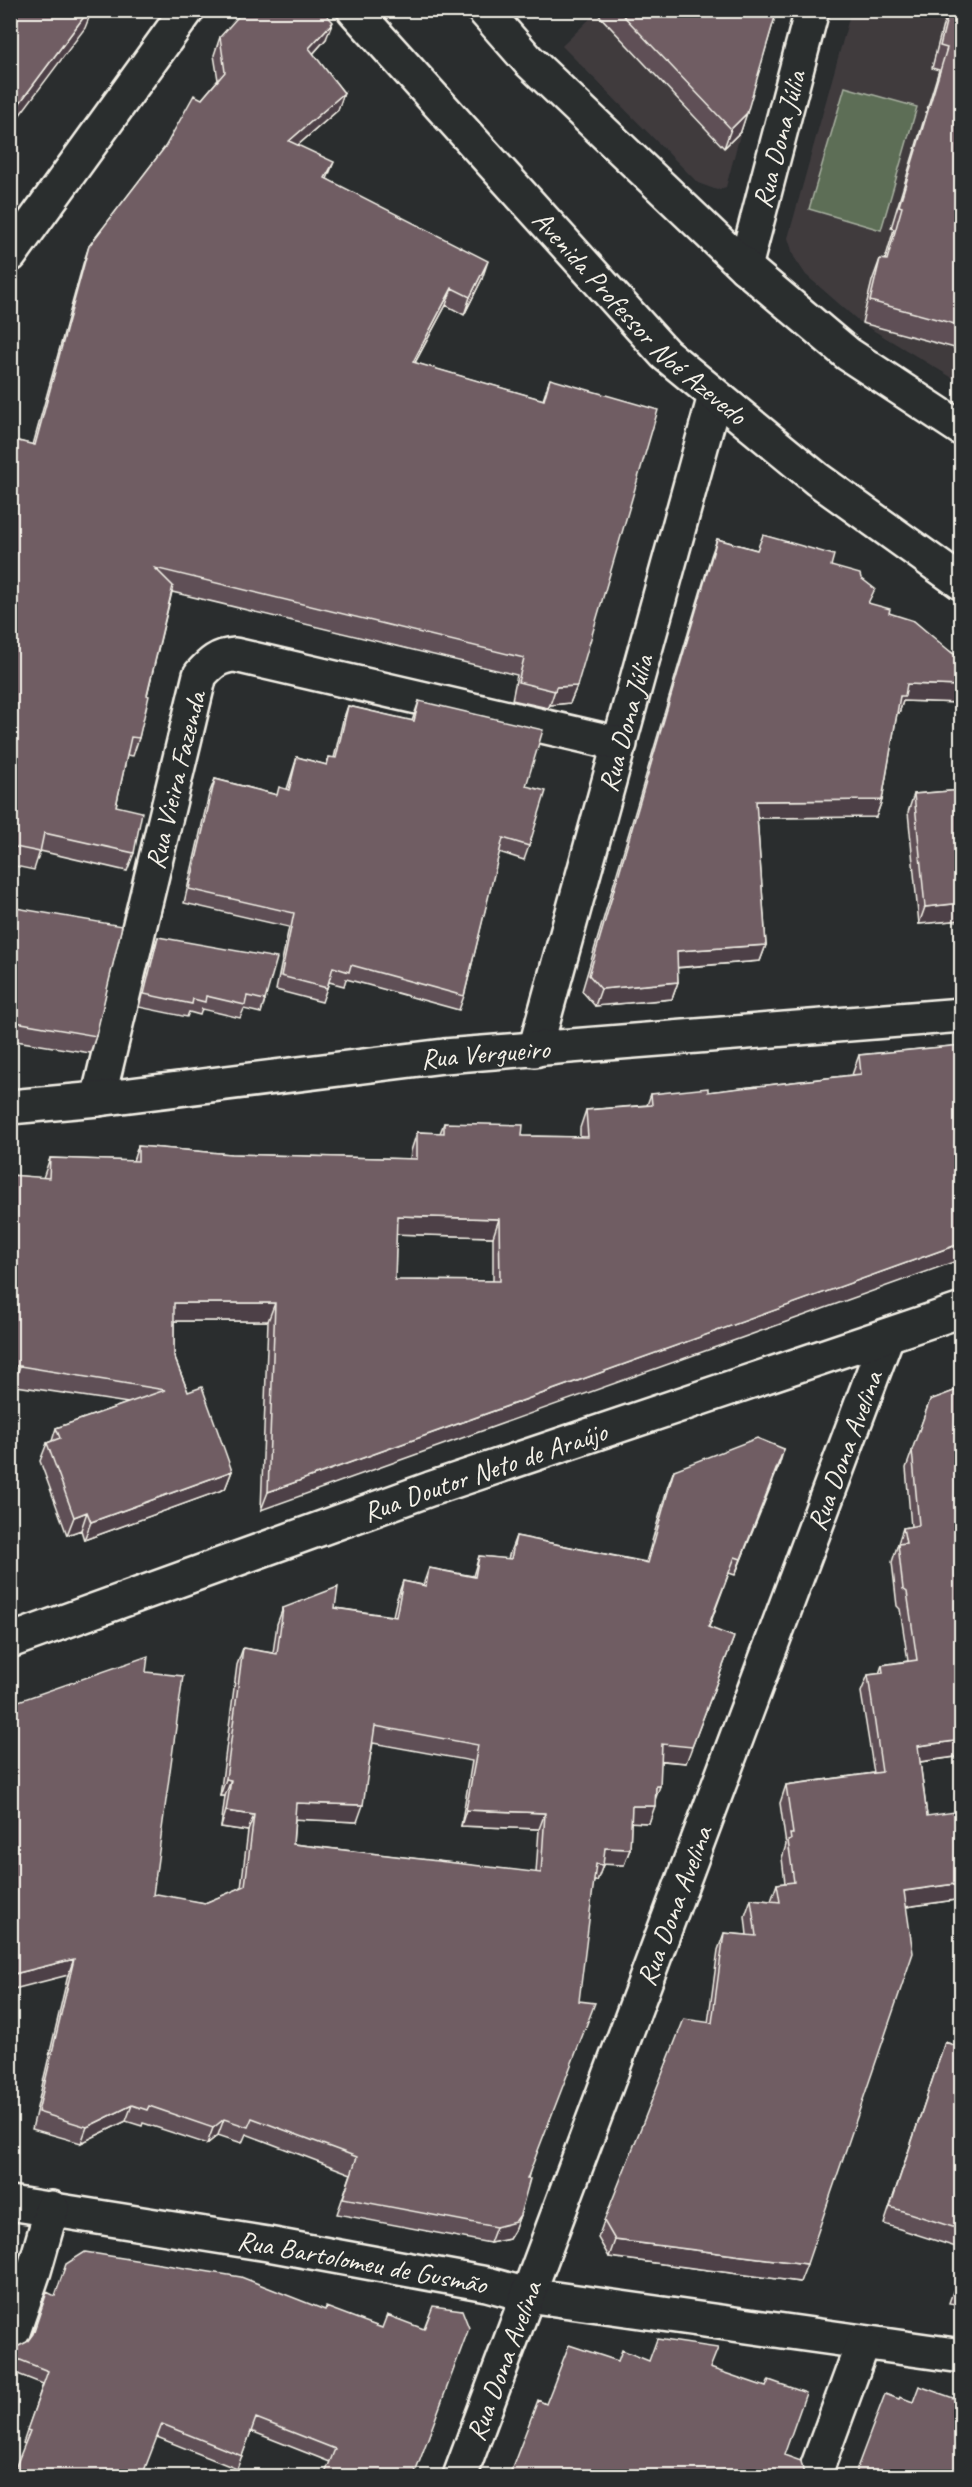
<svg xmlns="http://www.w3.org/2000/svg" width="972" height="2487" viewBox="0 0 972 2487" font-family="Caveat,sans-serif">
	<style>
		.built { fill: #3f3b3e }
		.pitch { fill: #5d6e57; stroke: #a8b0a0; stroke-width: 1.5 }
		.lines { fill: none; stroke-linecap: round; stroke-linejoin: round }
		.minor-casing { stroke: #f4f1e8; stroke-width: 38 }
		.tertiary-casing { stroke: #f4f1e8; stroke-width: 38 }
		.secondary-casing { stroke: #f4f1e8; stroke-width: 38 }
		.primary-casing { stroke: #f4f1e8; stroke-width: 38 }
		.minor { stroke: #2a2d2e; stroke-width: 33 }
		.tertiary { stroke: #2a2d2e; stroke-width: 33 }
		.secondary { stroke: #2a2d2e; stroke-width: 33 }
		.primary { stroke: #2a2d2e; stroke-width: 33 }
		.wall { fill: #5f5056; stroke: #f4f1e8; stroke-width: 1.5; fill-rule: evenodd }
		.shaded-wall { fill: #4e4146; stroke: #f4f1e8; stroke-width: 1.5 }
		.building { fill: #6f5d64; stroke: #f4f1e8; stroke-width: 1.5; fill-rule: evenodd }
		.labels { text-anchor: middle; stroke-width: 6; stroke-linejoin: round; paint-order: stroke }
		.street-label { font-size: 28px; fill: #f4f1e8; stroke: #2a2d2e }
	</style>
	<rect width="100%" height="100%" fill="#2a2d2e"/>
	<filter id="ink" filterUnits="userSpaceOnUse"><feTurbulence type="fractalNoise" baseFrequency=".0167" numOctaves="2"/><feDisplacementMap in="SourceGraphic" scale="12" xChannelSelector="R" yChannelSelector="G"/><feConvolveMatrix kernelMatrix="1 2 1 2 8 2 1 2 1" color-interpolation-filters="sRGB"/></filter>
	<g filter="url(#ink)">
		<!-- built -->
		<path class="built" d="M598,11L741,131L726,187L717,190L698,183L562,46Z
			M851,11H961V383L861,323L806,275L794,257L788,238Z"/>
		<!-- pitch -->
		<path class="pitch" d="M845,87L917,107L881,230L809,209Z"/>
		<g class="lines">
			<defs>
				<g id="minor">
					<path id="s1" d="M745,267L812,10"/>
					<path id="s2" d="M535,1050L715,396"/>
					<path id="s3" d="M98,1099L200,675C211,663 218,656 235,655L620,744"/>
					<path id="s4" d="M10,2203L268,2244L487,2284L527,2295L962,2356"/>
					<path d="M10,2341L34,2271L52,2208"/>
					<path id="s5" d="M460,2476L887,1336"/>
					<path d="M814,2476L863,2343"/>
				</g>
				<g id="tertiary">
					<path d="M10,255L187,10"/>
					<path id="s6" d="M10,1641L430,1489L962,1310"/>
				</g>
				<g id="secondary">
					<path id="s7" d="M10,1107L98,1099L444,1056L962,1015"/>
				</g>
				<g id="primary">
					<path id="s8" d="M354,10L665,354L817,479L962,583"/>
					<path d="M484,10L528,60L745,267L848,354L962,429"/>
				</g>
			</defs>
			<!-- minor casing -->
			<use href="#minor" class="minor-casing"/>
			<!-- tertiary casing -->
			<use href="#tertiary" class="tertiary-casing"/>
			<!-- secondary casing -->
			<use href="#secondary" class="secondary-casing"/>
			<!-- primary casing -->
			<use href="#primary" class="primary-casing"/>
			<!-- minor -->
			<use href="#minor" class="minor"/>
			<!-- tertiary -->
			<use href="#tertiary" class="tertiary"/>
			<!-- secondary -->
			<use href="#secondary" class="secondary"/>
			<!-- primary -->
			<use href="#primary" class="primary"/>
		</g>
		<!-- wall -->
		<path class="wall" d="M597,10H777L741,131L724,148L596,12Z
			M949,10H962V350L862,323L872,281L880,259L885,260L894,229L891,228L939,70L932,68L943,25Z
			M220,37L326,39L313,54L344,93L338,110L298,145L327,179L482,279L464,315L446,305L415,363L543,400L550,379L577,686L570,703L550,705L548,708L512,700L517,675L172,592L147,695L139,738L133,756L127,755L116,806L134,853L127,871L40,851L34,870L10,865V439L33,445L83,264L89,246L202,99L218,80L214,55Z
			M717,539L757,550L831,566L870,604L889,613L962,659V703L903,701L899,713H897L882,800L876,817L757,818L766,945L760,961L677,968L678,982L672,999L595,1006L582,991L711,556Z
			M419,701L526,786L529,846L524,860L499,852L464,996L459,1010L346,979L344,986L329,982L322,1002L276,990L289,927L184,903L209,794L215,779L277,795L287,789L297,757L326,765L329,757L334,758L343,720L348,706L412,721Z
			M962,790V920L919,924L908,812L914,794Z
			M10,907L96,1036L90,1053L10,1040Z
			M158,937L265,1000L261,1013L244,1009L240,1018L202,1009L200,1015L189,1012L187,1017L139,1007L153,950Z
			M962,1045L261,1510L268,1321H174V1356L188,1392L232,1471L225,1489L84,1540L81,1530L67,1535L40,1461L47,1443L52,1441L56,1428L128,1403L10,1385V1175L43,1178L50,1158L133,1161L138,1146L231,1154L410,1159L411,1151L417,1132L440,1133L444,1123L522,1136L580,1137V1128L586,1110L647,1105L651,1094L708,1092L852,1075L859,1055ZM396,1234L493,1237V1281L395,1280Z
			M962,1388V1756L920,1762L927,1816L962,1899L906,1907L800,2282L609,2257L598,2238L604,2221L708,2023L718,1950L724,1933L747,1935L745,1916L751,1899L771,1901L777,1884L785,1883L782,1858L786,1845L780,1803L786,1785L874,1773L861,1692L868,1675L879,1674L882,1665L908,1661L900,1609L897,1606L892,1562L903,1528L911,1527L906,1468L930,1400Z
			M784,1449L735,1575L729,1573L709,1627L686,1763L661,1761L655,1799L649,1823L631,1822L630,1849L624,1865L603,1864L597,1881H594L520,2215L514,2231L509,2239L490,2243L337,2214L351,2174L246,2134L242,2143L218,2135L207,2144L143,2123L142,2126L126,2121L81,2143L32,2129L68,1975L146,1672L153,1895L205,1903L241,1888L248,1831L221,1827L225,1796H220L237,1665L243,1648L273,1653L277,1624L283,1608H335L393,1616L397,1598L403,1581L423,1585L429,1568L473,1576L479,1556L508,1559L510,1552L516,1536L646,1562L668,1486L674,1470ZM373,1743L472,1761L461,1826L539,1829L536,1873L293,1844L295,1819L357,1822Z
			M945,2042L962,2048V2249L884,2224Z
			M55,2296L325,2310L382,2328L424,2329L462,2310L330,2462L251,2431L237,2469L157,2437L25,2444L23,2443L43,2384L10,2371V2346H19L27,2342Z"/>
		<!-- shaded-wall -->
		<path class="shaded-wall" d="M89,10H92L85,28L10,128V116Z
			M333,22L326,39L302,66L309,48Z
			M344,93L338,110L283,158L289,141Z
			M747,113L741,131L724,148L731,129Z
			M334,162L327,179L325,178Z
			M488,261L482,279L464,315L470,297Z
			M452,288L446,305L406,379L413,362Z
			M907,684L962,686V703L903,701L899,713H894L900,696Z
			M577,686L570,703L550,705L556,687Z
			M882,800L876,817L750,818L756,801Z
			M962,903V920L919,924L925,907Z
			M766,945L760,961L671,968L677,951Z
			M678,982L672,999L595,1006L601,989Z
			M397,1216L499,1219L493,1237L390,1234Z
			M962,1243V1259L261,1510L268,1492Z
			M174,1303H275L268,1321H167Z
			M10,1366H20L13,1385H10Z
			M784,1449L779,1466L735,1575L741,1559Z
			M232,1471L225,1489L84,1540L91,1522Z
			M87,1512L81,1530L67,1535L74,1517Z
			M734,1637L686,1763L656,1760L662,1744Z
			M962,1740V1756L912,1763L918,1746Z
			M226,1779L231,1780L225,1796H220Z
			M656,1786H660L654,1803Z
			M296,1803L363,1805L357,1822L290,1819Z
			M632,1806H655L649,1823L626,1822Z
			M466,1810L545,1813L539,1829L461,1826Z
			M226,1811L254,1815L248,1831L221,1827Z
			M605,1848L630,1849L624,1865L599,1864Z
			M596,1864L603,1865L597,1881H590Z
			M962,1883V1899L898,1908L904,1891Z
			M74,1959L68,1975L10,1990V1975Z
			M132,2105L126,2121L81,2143L87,2127Z
			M224,2119L218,2135L207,2144L213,2128Z
			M520,2215L514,2231L509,2239L490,2243L496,2227Z
			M615,2240L807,2264L800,2282L609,2257Z
			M955,2286L962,2287V2305L949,2303Z"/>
		<!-- building -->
		<path class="building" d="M10,10H89L10,116Z
			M244,10H322L333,22L309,48L344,93L289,141L334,162L325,178L488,261L470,297L452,288L413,362L544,400L550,379L658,410L577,686L556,687L555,691L518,682L524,658L155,568L173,586L147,695L149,696L139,738L131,737L116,806L142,812L134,853L44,833L40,852L10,846V439L35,445L89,246L165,147L194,95L202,99L225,72L220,37Z
			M618,10H777L747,113L731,129Z
			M949,10H962V326L870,301L880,259L887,260L902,207L899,206L947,48L940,46Z
			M763,535L834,555L831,566L860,574L861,578L875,589L868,603L890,609L889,613L914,621L952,653L962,659V686L907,684L905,696H900L882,800L756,801L766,945L677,951L678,982L601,989L589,975L717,539L757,550Z
			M419,701L543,730L526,786L546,791L529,846L503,838L464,996L351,965L349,972L333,967L327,988L281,976L294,913L189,889L215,779L277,795L279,787L289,790L297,757L327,765L329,757L336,758L348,706L414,721Z
			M962,790V903L925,907L914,794Z
			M10,907L122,926L96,1036L10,1021Z
			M158,937L277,958L265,1000L247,996L245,1005L206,996L205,1002L193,999L192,1004L144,994Z
			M962,1045V1243L268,1492L275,1303H174V1356L188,1392L202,1387L232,1471L91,1522L87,1512L74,1517L47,1443L60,1438L56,1428L165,1390L20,1366H10V1175L49,1178L50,1158L138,1161V1146L231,1154L417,1159V1132L444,1133V1123L523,1125L522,1136L588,1137L586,1110L652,1105L651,1094L708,1088V1092L861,1074L859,1055ZM397,1216L499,1219L500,1281L395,1280Z
			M962,1388V1740L918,1746L927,1816L962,1811V1883L904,1891L913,1953L807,2264L615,2240L604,2221L684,2019L712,2023L724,1933L756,1936L751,1899L780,1902L777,1884L794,1882L788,1841L791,1840L790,1834H793L786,1785L882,1772L868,1675L883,1673L882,1665L917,1660L907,1592L903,1589L898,1544L906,1543L903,1528L919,1525L912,1450L930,1400Z
			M757,1438L784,1449L741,1559L735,1557L708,1627L734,1637L692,1747L662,1744L660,1786H656L655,1806H632L630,1849L605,1848L603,1865L596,1864L579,2001L595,2003L527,2179H530L520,2215L515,2222L496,2227L343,2198L357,2157L252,2118L248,2127L224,2119L213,2128L149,2106L147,2110L132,2105L87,2127L38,2112L74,1959L10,1975V1704L148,1656L146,1672L183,1676L153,1895L157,1894L205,1903L245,1886L254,1815L226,1811L231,1780L226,1779L243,1648L277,1654L283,1608L338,1587L335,1608L396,1617L403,1581L426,1586L429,1568L475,1577L479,1556L511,1559L516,1536L648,1563L674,1470ZM375,1726L478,1745L466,1810L545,1813L541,1873L293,1844L296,1803L363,1805Z
			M945,2042L962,2048V2230L890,2207Z
			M85,2252L241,2277L325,2310L326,2307L382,2328L387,2315L424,2329L433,2306L462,2310L469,2328L414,2476H324L335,2449L256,2418L242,2456L162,2424L142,2476H12L30,2431L27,2430L48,2371L10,2356V2346H19L27,2342L33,2334L47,2292L55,2296L66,2264Z
			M962,2265V2287L955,2286Z
			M657,2339L718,2348L710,2368L766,2387L769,2380L806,2393L784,2455L801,2461L804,2475L807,2476H509L538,2400L546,2404L569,2345L618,2361L622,2350L649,2361Z
			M919,2386L962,2401V2476H854L885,2394L899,2399L900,2397L913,2402Z
			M834,2473L843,2476H829Z"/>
	</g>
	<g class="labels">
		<!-- street labels -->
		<g class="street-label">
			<text dy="10" stroke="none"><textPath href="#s1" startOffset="132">Rua Dona Júlia</textPath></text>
			<text dy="10" stroke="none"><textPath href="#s8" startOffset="420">Avenida Professor Noé Azevedo</textPath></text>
			<text dy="10" stroke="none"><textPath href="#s2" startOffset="339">Rua Dona Júlia</textPath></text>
			<text dy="10" stroke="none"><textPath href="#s3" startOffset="328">Rua Vieira Fazenda</textPath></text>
			<text dy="10" stroke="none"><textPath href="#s7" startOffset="478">Rua Vergueiro</textPath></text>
			<text dy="10" stroke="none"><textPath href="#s5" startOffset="1095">Rua Dona Avelina</textPath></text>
			<text dy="10" stroke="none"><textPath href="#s6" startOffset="504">Rua Doutor Neto de Araújo</textPath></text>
			<text dy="10" stroke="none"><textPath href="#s5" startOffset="609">Rua Dona Avelina</textPath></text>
			<text dy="10" stroke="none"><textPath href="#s4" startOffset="357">Rua Bartolomeu de Gusmão</textPath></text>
			<text dy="10" stroke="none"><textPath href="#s5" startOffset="123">Rua Dona Avelina</textPath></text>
		</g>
	</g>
	<!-- margin -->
	<rect width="972" height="2487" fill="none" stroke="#2a2d2e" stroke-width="36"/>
	<rect x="18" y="18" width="936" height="2451" fill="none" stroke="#f4f1e8" stroke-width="2" filter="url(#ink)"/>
</svg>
